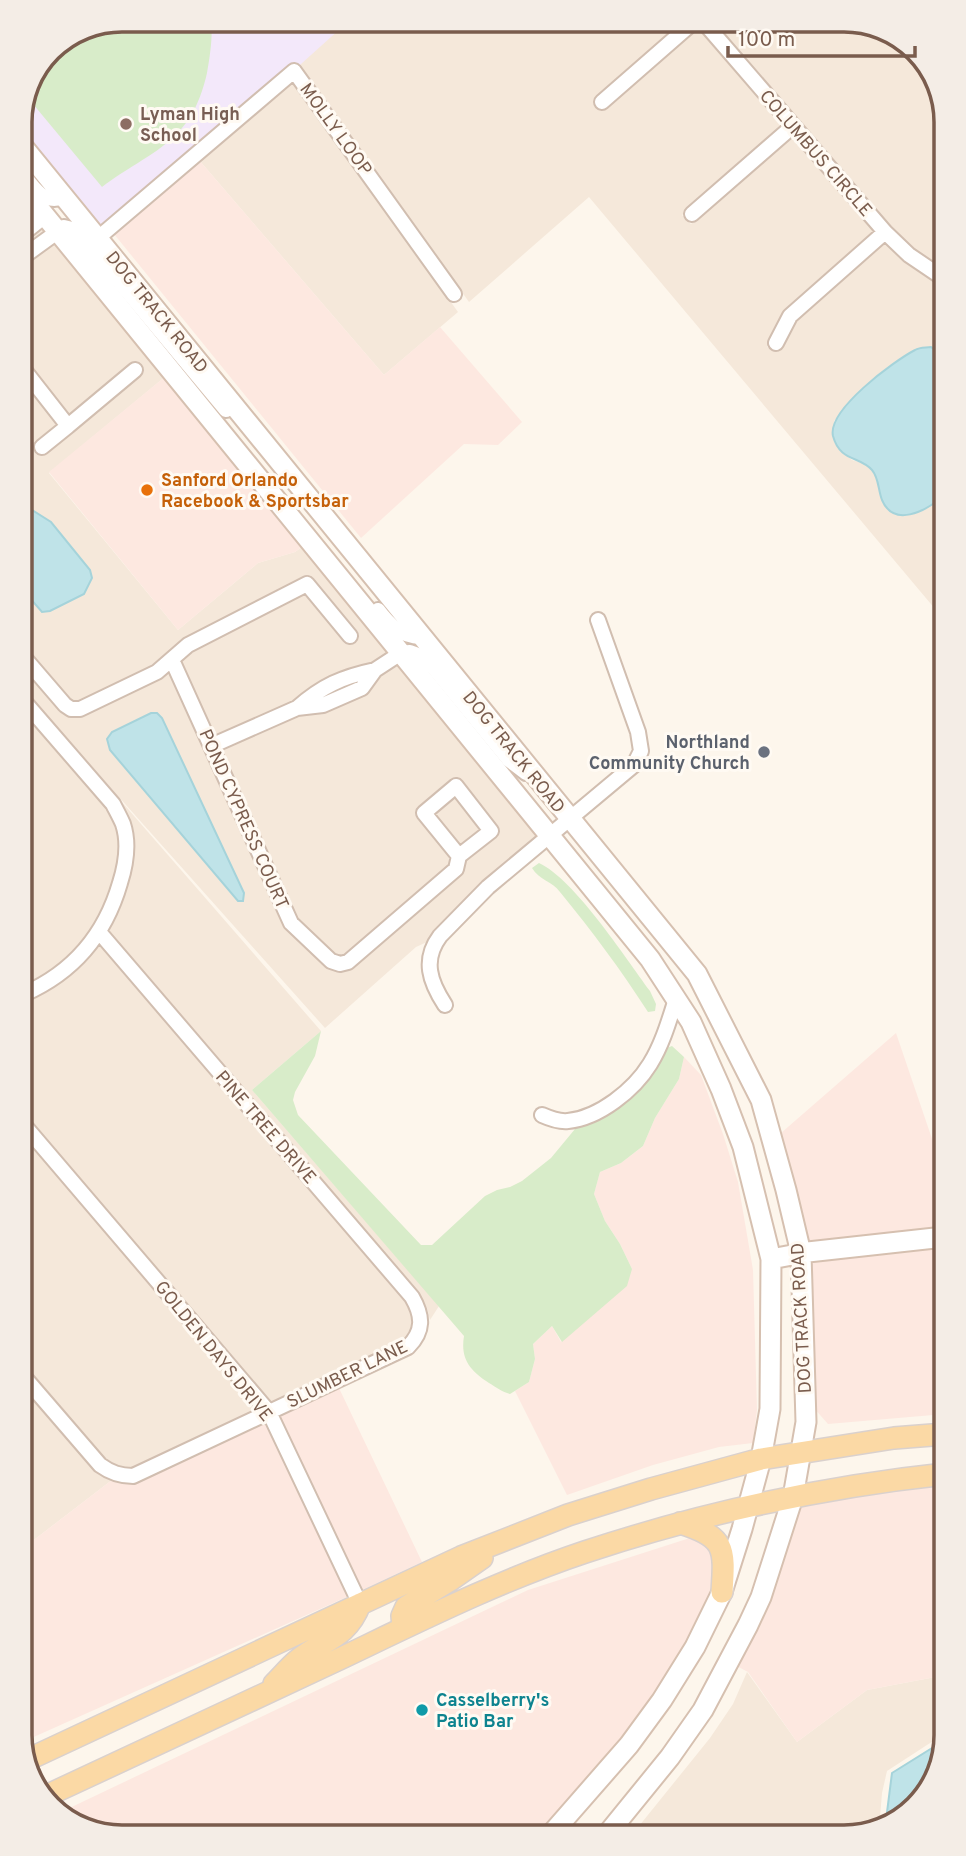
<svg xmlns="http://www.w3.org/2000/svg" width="966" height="1856" viewBox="0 0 966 1856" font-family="Overpass,sans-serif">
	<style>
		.residential { fill: #f5e8da }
		.commercial { fill: #fde8e0 }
		.education { fill: #f3e8fa }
		.green { fill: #d8ecc9 }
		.water { fill: #bfe3e8; stroke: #a5d3da; stroke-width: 2 }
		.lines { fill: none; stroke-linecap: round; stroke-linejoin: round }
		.street-casing { stroke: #d1beb0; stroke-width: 18 }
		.secondary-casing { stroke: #d6c0b0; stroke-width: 23 }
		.primary-casing { stroke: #dad1cd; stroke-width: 24 }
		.street { stroke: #fff; stroke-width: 14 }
		.secondary { stroke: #fff; stroke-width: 19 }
		.primary { stroke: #fbd9a5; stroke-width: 21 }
		.education-dot { fill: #8d6e63; stroke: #fffaf3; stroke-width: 2.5 }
		.food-dot { fill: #e8710a; stroke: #fffaf3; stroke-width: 2.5 }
		.worship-dot { fill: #6b7280; stroke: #fffaf3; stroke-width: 2.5 }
		.culture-dot { fill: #0f9aa8; stroke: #fffaf3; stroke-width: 2.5 }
		.labels { text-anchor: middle; stroke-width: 6; stroke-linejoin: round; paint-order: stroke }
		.education-label { font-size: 18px; font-weight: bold; fill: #785e54; stroke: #fffaf3; text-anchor: start }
		.street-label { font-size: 18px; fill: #7a5c4d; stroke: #fffaf3 }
		.food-label { font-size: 18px; font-weight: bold; fill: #c56008; stroke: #fffaf3; text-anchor: start }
		.worship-label { font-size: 18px; font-weight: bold; fill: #5b616d; stroke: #fffaf3; text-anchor: end }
		.culture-label { font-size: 18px; font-weight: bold; fill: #0d838f; stroke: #fffaf3; text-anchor: start }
		.rim { fill: none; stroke: #7a5c4d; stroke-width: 3.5 }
	</style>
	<rect width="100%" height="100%" fill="#fdf6ec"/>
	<!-- residential -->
	<path class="residential" d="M351,19H687L593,102L601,111L698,27L783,126L682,215L691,224L792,136L875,232L784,313L767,347L779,351L795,320L884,241L905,261L940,283V354L931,347L848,406L834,421L833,435L841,451L852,460L865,464L874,472L883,502L931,506L941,498V616L589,197L469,302L300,67L295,66Z
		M711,19L851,20L906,40L939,82L940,267L914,250L890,227Z
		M292,81L458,312L384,375L199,160Z
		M20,186L172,371L49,473L178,630L258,563L295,552L310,541L550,835L440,936L416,947L325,1028L68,740L321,1031L252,1090L439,1306L430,1320L427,1308L417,1292L108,932L121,906L130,872L133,845L130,822L118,799L22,689Z
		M22,709L107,808L116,827L120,846L117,872L108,903L94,929L73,953L55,969L24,987L23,877L31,837L23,808Z
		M99,944L406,1301L414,1314V1325L410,1335L404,1341L271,1404L24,1114V1001L43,992L62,980L82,963Z
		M24,1137L258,1411L133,1469H125L105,1460L25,1367Z
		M25,1389L95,1470L112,1480L26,1546Z
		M747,1672L797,1742L867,1690L946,1675L947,1732L887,1771L882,1793L879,1829L635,1831L710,1738L733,1704Z"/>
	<!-- commercial -->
	<path class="commercial" d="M199,160L384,375L440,327L522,422L498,445L464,444L361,538L114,234Z
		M172,371L310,541L295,552L258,563L178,630L49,472Z
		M896,1033L944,1174V1230L801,1253L773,1140Z
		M684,1057L701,1075L723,1134L738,1182L753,1270L757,1410L753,1443L719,1447L653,1465L567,1495L515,1391L529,1382L535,1359L533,1344L552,1326L561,1342L632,1269L620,1244L605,1221L594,1194L600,1172L621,1163L643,1146L655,1118L679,1079Z
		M944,1243L945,1414L828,1424L813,1407L811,1258Z
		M338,1386L422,1562L362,1590L278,1415Z
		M265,1421L349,1596L27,1740L26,1546L112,1480L133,1482L149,1476Z
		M946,1479V1675L867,1690L797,1742L748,1672L733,1664L797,1501Z
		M696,1536L711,1546L715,1585L691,1637L648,1708L582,1789L542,1832L116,1837L64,1819L59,1813L528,1590Z"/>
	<!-- education -->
	<path class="education" d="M122,19H351L291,73L98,238L20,143L19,116L50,49Z"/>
	<!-- green -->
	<path class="green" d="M122,19H211C213,36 210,56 207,73C191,144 153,149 102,187L28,98L50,49Z
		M539,863C574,879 625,957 650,991L656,1004L655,1011L648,1012C621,970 592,931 560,892C552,881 539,880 532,868Z
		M321,1031L315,1056L295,1092L293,1100L298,1115L421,1245H432L485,1196L497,1190L510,1187L522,1181L551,1158L575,1129L612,1109L637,1090L652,1075L664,1049L672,1046L684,1057L679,1079L655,1118L643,1146L621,1163L600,1172L594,1194L605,1221L620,1244L632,1269L627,1286L562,1342L552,1326L533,1344L535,1359L529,1382L510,1394C502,1392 496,1387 489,1383C471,1371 460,1360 464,1336L252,1090Z"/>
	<!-- water -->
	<path class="water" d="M931,347L940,354L941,498C925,511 894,528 882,500C878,490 879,478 872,470C860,456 840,462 833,436C827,410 894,361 915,350C920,347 926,348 931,347Z
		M21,503L51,522L90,570L92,578L84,594L50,611L42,612L22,589Z
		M151,713H157L162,718L244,893L243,901H238L110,750L107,739L112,732Z
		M945,1740L930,1791L885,1828L892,1773Z"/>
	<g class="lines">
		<defs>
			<path id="street" d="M701,19L885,232L909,255L940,276
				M602,102L697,19
				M20,170C32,186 42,205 64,197
				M692,214L793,126
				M20,236L45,216
				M98,238L294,71L454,294
				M20,259L64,227L76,230L226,410
				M776,343L790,316L885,232
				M21,366L68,426L135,370
				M42,447L68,426
				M378,610C390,626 401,636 421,637
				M22,655L65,705L71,709H80L157,672L188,645L307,584L350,636
				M172,660L291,923L331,961L340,964L348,962L456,869L459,856L491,831L456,786L424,813L459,856
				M22,699L113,804C116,810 120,817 123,824C129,842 126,864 120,883C105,935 74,972 24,994
				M297,708C322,686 342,677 375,670
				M211,746L297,708L323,705L362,688L375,670L401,653L410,652L418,655L433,667L509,760L526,773
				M445,1005C430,982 422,960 440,936L488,887L634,765L641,751L638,732L598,620
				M542,1115C551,1119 559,1122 568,1121C599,1118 634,1090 650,1064C662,1045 669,1021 676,999
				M24,1125L269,1412L360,1604
				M25,1378L100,1465C111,1473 120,1476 133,1476L408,1347C424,1331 423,1316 412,1297L100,933"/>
			<path id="secondary" d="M20,143L697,974L761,1100L786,1190L801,1253L806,1422L793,1497L761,1597L748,1625L703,1710L670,1757L609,1832
				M20,185L650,959L691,1022L721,1089L743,1147L771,1259L770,1409L761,1459L742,1529L722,1592L695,1647L662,1700L629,1745L553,1832
				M771,1259L808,1252L944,1237"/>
			<path id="primary" d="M680,1523C726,1537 725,1548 722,1592
				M403,1628L402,1616L406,1607L452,1579L482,1558
				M274,1684C282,1676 290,1666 299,1659C325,1639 347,1638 360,1604
				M27,1760L461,1557L568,1515L651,1489L761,1459L894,1438L945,1434
				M46,1796C141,1752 237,1707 333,1662C415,1623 498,1581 585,1552C703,1513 822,1487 945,1474"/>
		</defs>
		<!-- street casing -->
		<use href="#street" class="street-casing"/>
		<!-- secondary casing -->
		<use href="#secondary" class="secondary-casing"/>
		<!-- primary casing -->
		<use href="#primary" class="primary-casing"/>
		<!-- street -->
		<use href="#street" class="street"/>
		<!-- secondary -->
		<use href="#secondary" class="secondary"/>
		<!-- primary -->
		<use href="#primary" class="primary"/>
	</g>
	<!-- markers -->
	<circle class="education-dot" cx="126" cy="124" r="7"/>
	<circle class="food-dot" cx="147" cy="490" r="7"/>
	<circle class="worship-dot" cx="764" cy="752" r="7"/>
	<circle class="culture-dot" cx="422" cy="1710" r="7"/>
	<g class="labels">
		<!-- education labels -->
		<g class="education-label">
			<text x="140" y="120">Lyman High<tspan x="140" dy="21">School</tspan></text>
		</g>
		<!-- street labels -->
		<g class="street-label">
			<text transform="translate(336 129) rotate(54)" y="6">MOLLY LOOP</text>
			<text transform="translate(816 153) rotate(49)" y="6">COLUMBUS CIRCLE</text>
			<text transform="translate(157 312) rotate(51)" y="6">DOG TRACK ROAD</text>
			<text transform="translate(514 752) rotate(51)" y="6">DOG TRACK ROAD</text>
			<text transform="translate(244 819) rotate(66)" y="6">POND CYPRESS COURT</text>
			<text transform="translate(266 1127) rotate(49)" y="6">PINE TREE DRIVE</text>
			<text transform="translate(801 1318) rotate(-93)" y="6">DOG TRACK ROAD</text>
			<text transform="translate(214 1351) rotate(51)" y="6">GOLDEN DAYS DRIVE</text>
			<text transform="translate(347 1374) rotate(-26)" y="6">SLUMBER LANE</text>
		</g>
		<!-- food labels -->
		<g class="food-label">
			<text x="161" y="486">Sanford Orlando<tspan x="161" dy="21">Racebook &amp; Sportsbar</tspan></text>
		</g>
		<!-- worship labels -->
		<g class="worship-label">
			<text x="750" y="748">Northland<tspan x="750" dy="21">Community Church</tspan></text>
		</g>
		<!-- culture labels -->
		<g class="culture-label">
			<text x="436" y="1706">Casselberry's<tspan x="436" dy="21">Patio Bar</tspan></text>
		</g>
	</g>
	<!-- crop -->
	<path d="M0 0H966V1856H0ZM122 32H844A90 90 0 0 1 934 122V1735A90 90 0 0 1 844 1825H122A90 90 0 0 1 32 1735V122A90 90 0 0 1 122 32Z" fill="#f4ede6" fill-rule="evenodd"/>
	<path class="rim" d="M122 32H844A90 90 0 0 1 934 122V1735A90 90 0 0 1 844 1825H122A90 90 0 0 1 32 1735V122A90 90 0 0 1 122 32Z"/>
	<!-- scale -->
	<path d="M728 46v10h187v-10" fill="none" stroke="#7a5c4d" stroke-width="3.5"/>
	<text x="738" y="46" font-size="21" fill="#7a5c4d" stroke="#fffaf3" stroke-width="5" paint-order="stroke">100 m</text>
</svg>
